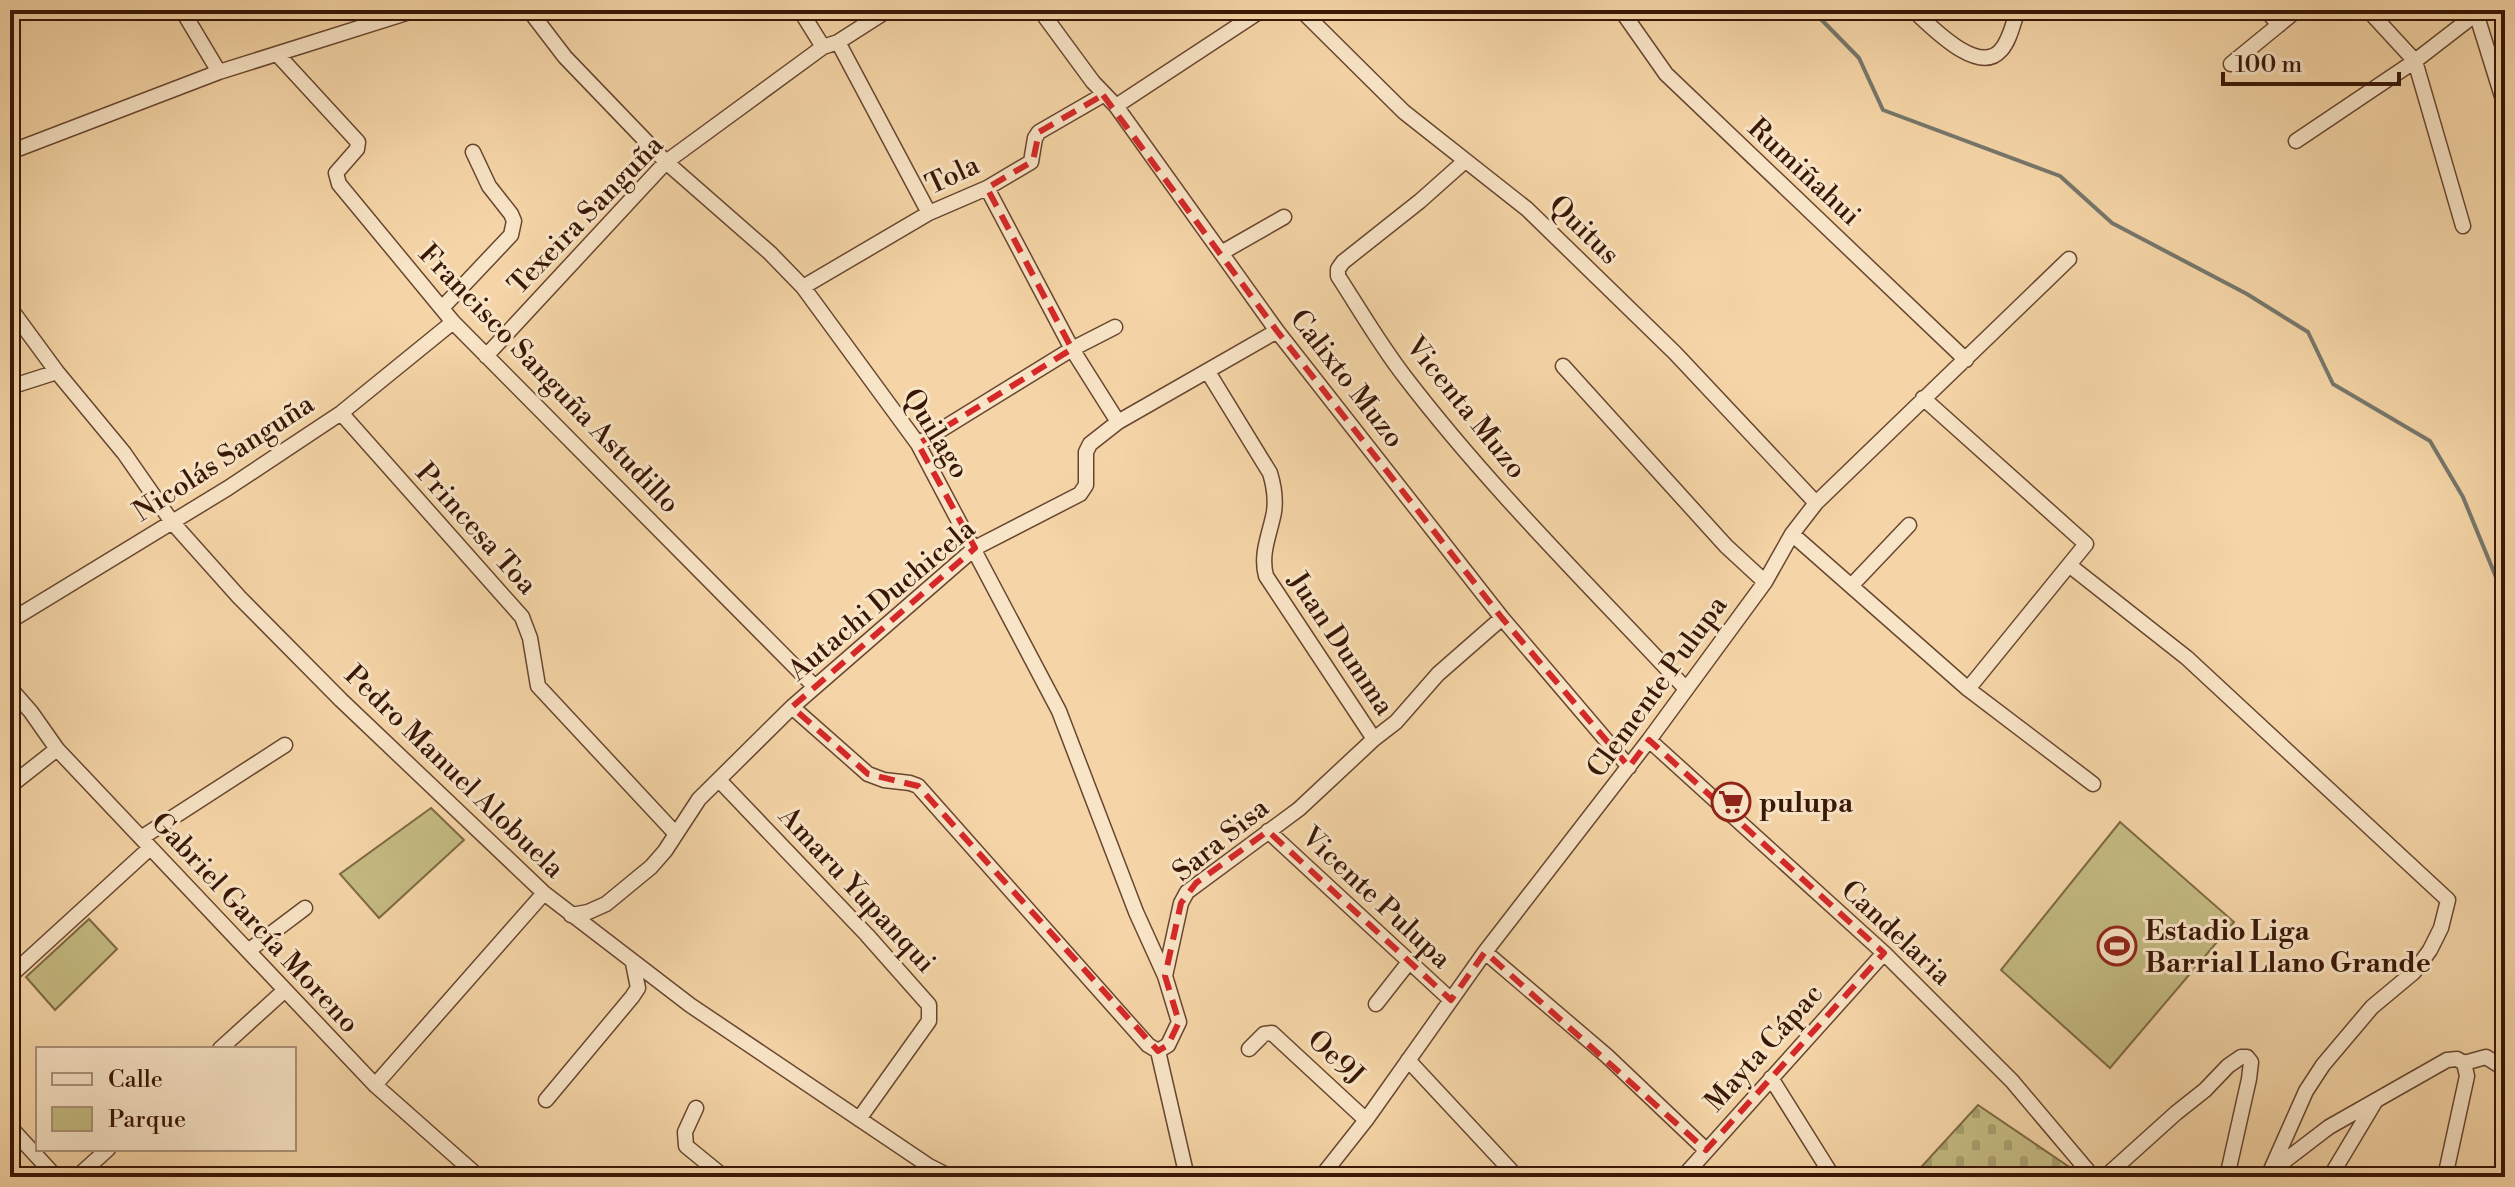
<svg xmlns="http://www.w3.org/2000/svg" width="2515" height="1187" viewBox="0 0 2515 1187" font-family="'Libre Bodoni',serif">
	<style>
		.green { fill: #c4bb82; stroke: #7e6944; stroke-width: 2 }
		.cemetery { fill: url(#cemetery-stones); stroke: #7e6944; stroke-width: 2 }
		.lines { fill: none; stroke-linecap: round; stroke-linejoin: round }
		.stream { stroke: #76776c; stroke-width: 4 }
		.minor-casing { stroke: #68462f; stroke-width: 17 }
		.minor { stroke: #f8e4c6; stroke-width: 14 }
		.marked { fill: none; stroke: #d62828; stroke-width: 6; stroke-dasharray: 16 10; stroke-linejoin: round }
		.labels { text-anchor: middle; stroke-width: 6; stroke-linejoin: round; paint-order: stroke }
		.street-label { font-size: 28px; fill: #391707; stroke: #f8e4c6 }
		.poi-label { font-size: 28px; font-weight: bold; fill: #391707; stroke: #f8e4c6; text-anchor: start }
	</style>
	<defs>
		<pattern id="cemetery-stones" width="16" height="16" patternUnits="userSpaceOnUse" patternTransform="scale(2)"><rect width="16" height="16" fill="#c4bb82"/><path d="M2 7V4a2 2 0 0 1 4 0v3zM10 15v-3a2 2 0 0 1 4 0v3z" fill="#a9a06f"/></pattern>
	</defs>
	<rect width="100%" height="100%" fill="#f5d5a7"/>
	<filter id="stains"><feTurbulence type="fractalNoise" baseFrequency=".0025" numOctaves="4"/><feColorMatrix values="0 0 0 0 .2 0 0 0 0 .09 0 0 0 0 .02 0 0 0 .5 -.17"/></filter>
	<radialGradient id="worn" r=".72"><stop offset=".6" stop-color="#630" stop-opacity="0"/><stop offset="1" stop-color="#630" stop-opacity=".3"/></radialGradient>
	<!-- green -->
	<path class="green" d="M431,808L464,840L379,918L340,874Z
		M2120,822L2234,922L2110,1068L2001,970Z
		M89,919L117,949L55,1010L26,977Z"/>
	<!-- cemetery -->
	<path class="cemetery" d="M1978,1105L2084,1177H1912Z"/>
	<g class="lines">
		<!-- stream -->
		<path class="stream" d="M1812,10L1859,58L1883,110L2060,176L2112,223L2247,294L2308,332L2333,384L2430,441L2463,497L2505,599"/>
		<defs>
			<path id="minor" d="M182,10L219,72
				M529,10L565,57L666,162L770,253L803,287L918,444L1059,711L1136,912L1165,976
				M800,10L823,47
				M1040,10L1093,82L1116,106L1277,331L1502,618L1629,767
				M1301,10L1404,112L1527,209L1675,353L1816,503
				M1621,10L1666,74L1966,360
				M1913,10C1930,25 1978,77 2001,50C2010,40 2013,23 2018,10
				M2266,10L2279,25
				M2368,10L2415,61L2463,226
				M2476,13L2505,106
				M838,42L929,213
				M278,55L358,142L357,149L336,173L339,184L453,322L815,687
				M2231,64L2297,10
				M1116,106L1262,10
				M2296,141L2415,61L2481,10
				M10,152L219,72L416,10
				M1465,161L1420,201L1343,262L1338,269V276C1360,310 1380,345 1405,377C1490,488 1591,587 1686,689
				M987,188L1072,349L1118,422
				M1221,253L1284,217
				M803,287L929,213L987,188L1031,162L1035,138L1039,132L1103,95
				M10,308L57,372L124,453L172,522L239,597L341,700L544,893L690,1005L929,1166L951,1177
				M442,308L511,235L514,221L511,214L489,186L473,152
				M486,356L666,162L823,47L838,42L888,10
				M1563,366L1726,546L1765,582
				M1208,372L1270,473C1274,486 1276,498 1274,512C1270,534 1260,553 1266,576L1374,739L1396,722L1438,674L1502,618
				M10,387L57,372
				M1923,398L2086,544L1968,689
				M341,413L522,617L530,638L538,686L675,833
				M918,444L1072,349L1115,327
				M1792,534L1968,689L2093,784
				M2069,565L2187,658L2448,900L2441,928L2430,950L2414,972L2372,1007L2323,1065L2306,1091L2270,1172
				M1851,586L1909,525
				M10,621L228,488L341,413L453,322
				M10,688L31,712L57,749L375,1085L479,1177
				M792,707L868,774L884,780L910,783L918,786L1148,1045L1158,1051
				M1649,740L1884,953L2012,1081L2093,1177
				M719,780L867,935L929,1005V1021L859,1119
				M10,786L57,749
				M1268,831L1451,1000
				M141,838L285,745
				M571,915L588,912L606,904L651,867L665,851L699,799L792,707L975,548L1080,494L1086,485V452L1090,444L1118,422L1277,331
				M248,951L305,908
				M1485,952L1607,1056L1706,1150
				M10,976L150,848
				M1376,1004L1409,962
				M220,1049L285,990
				M1249,1049L1264,1034L1272,1033L1366,1120
				M1158,1051L1168,1045L1179,1022L1165,976L1181,903L1187,892L1299,809L1374,739
				M1158,1051L1187,1177
				M1408,1060L1517,1177
				M2464,1063L2486,1057L2505,1069
				M1771,1078L1833,1177
				M375,1085L544,893
				M546,1100L632,997L638,988L633,963
				M696,1108L685,1132L686,1146L724,1177
				M10,1127L56,1177
				M2274,1169L2329,1127L2447,1060L2457,1059L2464,1063L2467,1076L2445,1177
				M77,1177L108,1149
				M1321,1177L1366,1120L1485,952L1649,740L1765,582L1792,534L1816,503L2069,259
				M1683,1177L1884,953
				M2105,1177L2176,1113L2205,1090L2228,1066L2241,1057H2247L2251,1062L2249,1079L2227,1177
				M2330,1177L2375,1102"/>
		</defs>
		<!-- minor casing -->
		<use href="#minor" class="minor-casing"/>
		<!-- minor -->
		<use href="#minor" class="minor"/>
	</g>
	<!-- marked area -->
	<path class="marked" d="M1103,95L1277,331L1502,618L1629,767L1649,740L1884,953L1706,1150L1485,952L1451,1000L1268,831L1196,883L1181,903L1165,976L1179,1022L1168,1045L1158,1051L918,786L868,774L792,707L975,548L918,444L1072,349L987,188L1033,161L1039,132Z"/>
	<!-- icons -->
	<defs>
		<symbol id="supermarket-ring" viewBox="-11 -11 22 22"><circle r="9.5" fill="#f8e4c6" stroke="#8f2418" stroke-width="1.5"/><path d="M-6-5.5h2.5l.6 2H6L4.5 2H-2.5L-4.4-4H-6ZM-1.5 3.2a1.3 1.3 0 1 0 .1 0ZM3 3.2a1.3 1.3 0 1 0 .1 0Z" fill="#8f2418"/></symbol>
		<symbol id="stadium-ring" viewBox="-11 -11 22 22"><circle r="9.5" fill="#f8e4c6" stroke="#8f2418" stroke-width="1.5"/><path d="M0-5a6.5 5 0 1 0 0 10a6.5 5 0 1 0 0-10ZM-3.5-1.8h7v3.6h-7Z" fill="#8f2418"/></symbol>
	</defs>
	<g fill-rule="evenodd">
		<use href="#supermarket-ring" x="1709" y="780" width="44" height="44"/>
		<use href="#stadium-ring" x="2095" y="924" width="44" height="44"/>
	</g>
	<g class="labels">
		<!-- street labels -->
		<g class="street-label">
			<text transform="translate(1805 171) rotate(43)" y="10">Rumiñahui</text>
			<text transform="translate(952 174) rotate(-25)" y="10">Tola</text>
			<text transform="translate(585 214) rotate(-46)" y="10">Texeira Sanguña</text>
			<text transform="translate(1585 229) rotate(44)" y="10">Quitus</text>
			<text transform="translate(550 378) rotate(46)" y="10">Francisco Sanguña Astudillo</text>
			<text transform="translate(1348 378) rotate(52)" y="10">Calixto Muzo</text>
			<text transform="translate(1467 407) rotate(51)" y="10">Vicenta Muzo</text>
			<text transform="translate(937 433) rotate(58)" y="10">Quilago</text>
			<text transform="translate(223 457) rotate(-33)" y="10">Nicolás Sanguña</text>
			<text transform="translate(477 528) rotate(48)" y="10">Princesa Toa</text>
			<text transform="translate(881 599) rotate(-40)" y="10">Autachi Duchicela</text>
			<text transform="translate(1342 643) rotate(56)" y="10">Juan Dumma</text>
			<text transform="translate(1656 686) rotate(-54)" y="10">Clemente Pulupa</text>
			<text transform="translate(455 771) rotate(44)" y="10">Pedro Manuel Alobuela</text>
			<text transform="translate(1220 839) rotate(-39)" y="10">Sara Sisa</text>
			<text transform="translate(858 889) rotate(47)" y="10">Amaru Yupanqui</text>
			<text transform="translate(1377 897) rotate(43)" y="10">Vicente Pulupa</text>
			<text transform="translate(256 922) rotate(47)" y="10">Gabriel García Moreno</text>
			<text transform="translate(1897 932) rotate(43)" y="10">Candelaria</text>
			<text transform="translate(1763 1047) rotate(-48)" y="10">Mayta Cápac</text>
			<text transform="translate(1337 1057) rotate(43)" y="10">Oe9J</text>
		</g>
		<!-- poi labels -->
		<g class="poi-label">
			<text x="1759" y="812">pulupa</text>
			<text x="2145" y="940">Estadio Liga<tspan x="2145" dy="32">Barrial Llano Grande</tspan></text>
		</g>
	</g>
	<!-- margin -->
	<rect width="2515" height="1187" fill="none" stroke="#f5d5a7" stroke-width="40"/>
	<rect x="12" y="12" width="2491" height="1163" fill="none" stroke="#391707" stroke-width="4"/>
	<rect x="20" y="20" width="2475" height="1147" fill="none" stroke="#391707" stroke-width="2"/>
	<!-- legend -->
	<rect x="36" y="1047" width="260" height="104" fill="#f8e4c6" stroke="#ac927a" stroke-width="2"/>
	<rect x="52" y="1073" width="40" height="12" fill="#f8e4c6" stroke="#ac927a" stroke-width="2"/>
	<text x="108" y="1087" font-size="24" fill="#391707">Calle</text>
	<rect x="52" y="1107" width="40" height="24" fill="#c4bb82" stroke="#ac927a" stroke-width="2"/>
	<text x="108" y="1127" font-size="24" fill="#391707">Parque</text>
	<!-- scale -->
	<path d="M2223 72v12h176v-12" fill="none" stroke="#391707" stroke-width="4"/>
	<text x="2235" y="72" font-size="24" fill="#391707" stroke="#f8e4c6" stroke-width="6" paint-order="stroke">100 m</text>
	<rect width="100%" height="100%" filter="url(#stains)"/>
	<rect width="100%" height="100%" fill="url(#worn)"/>
</svg>
